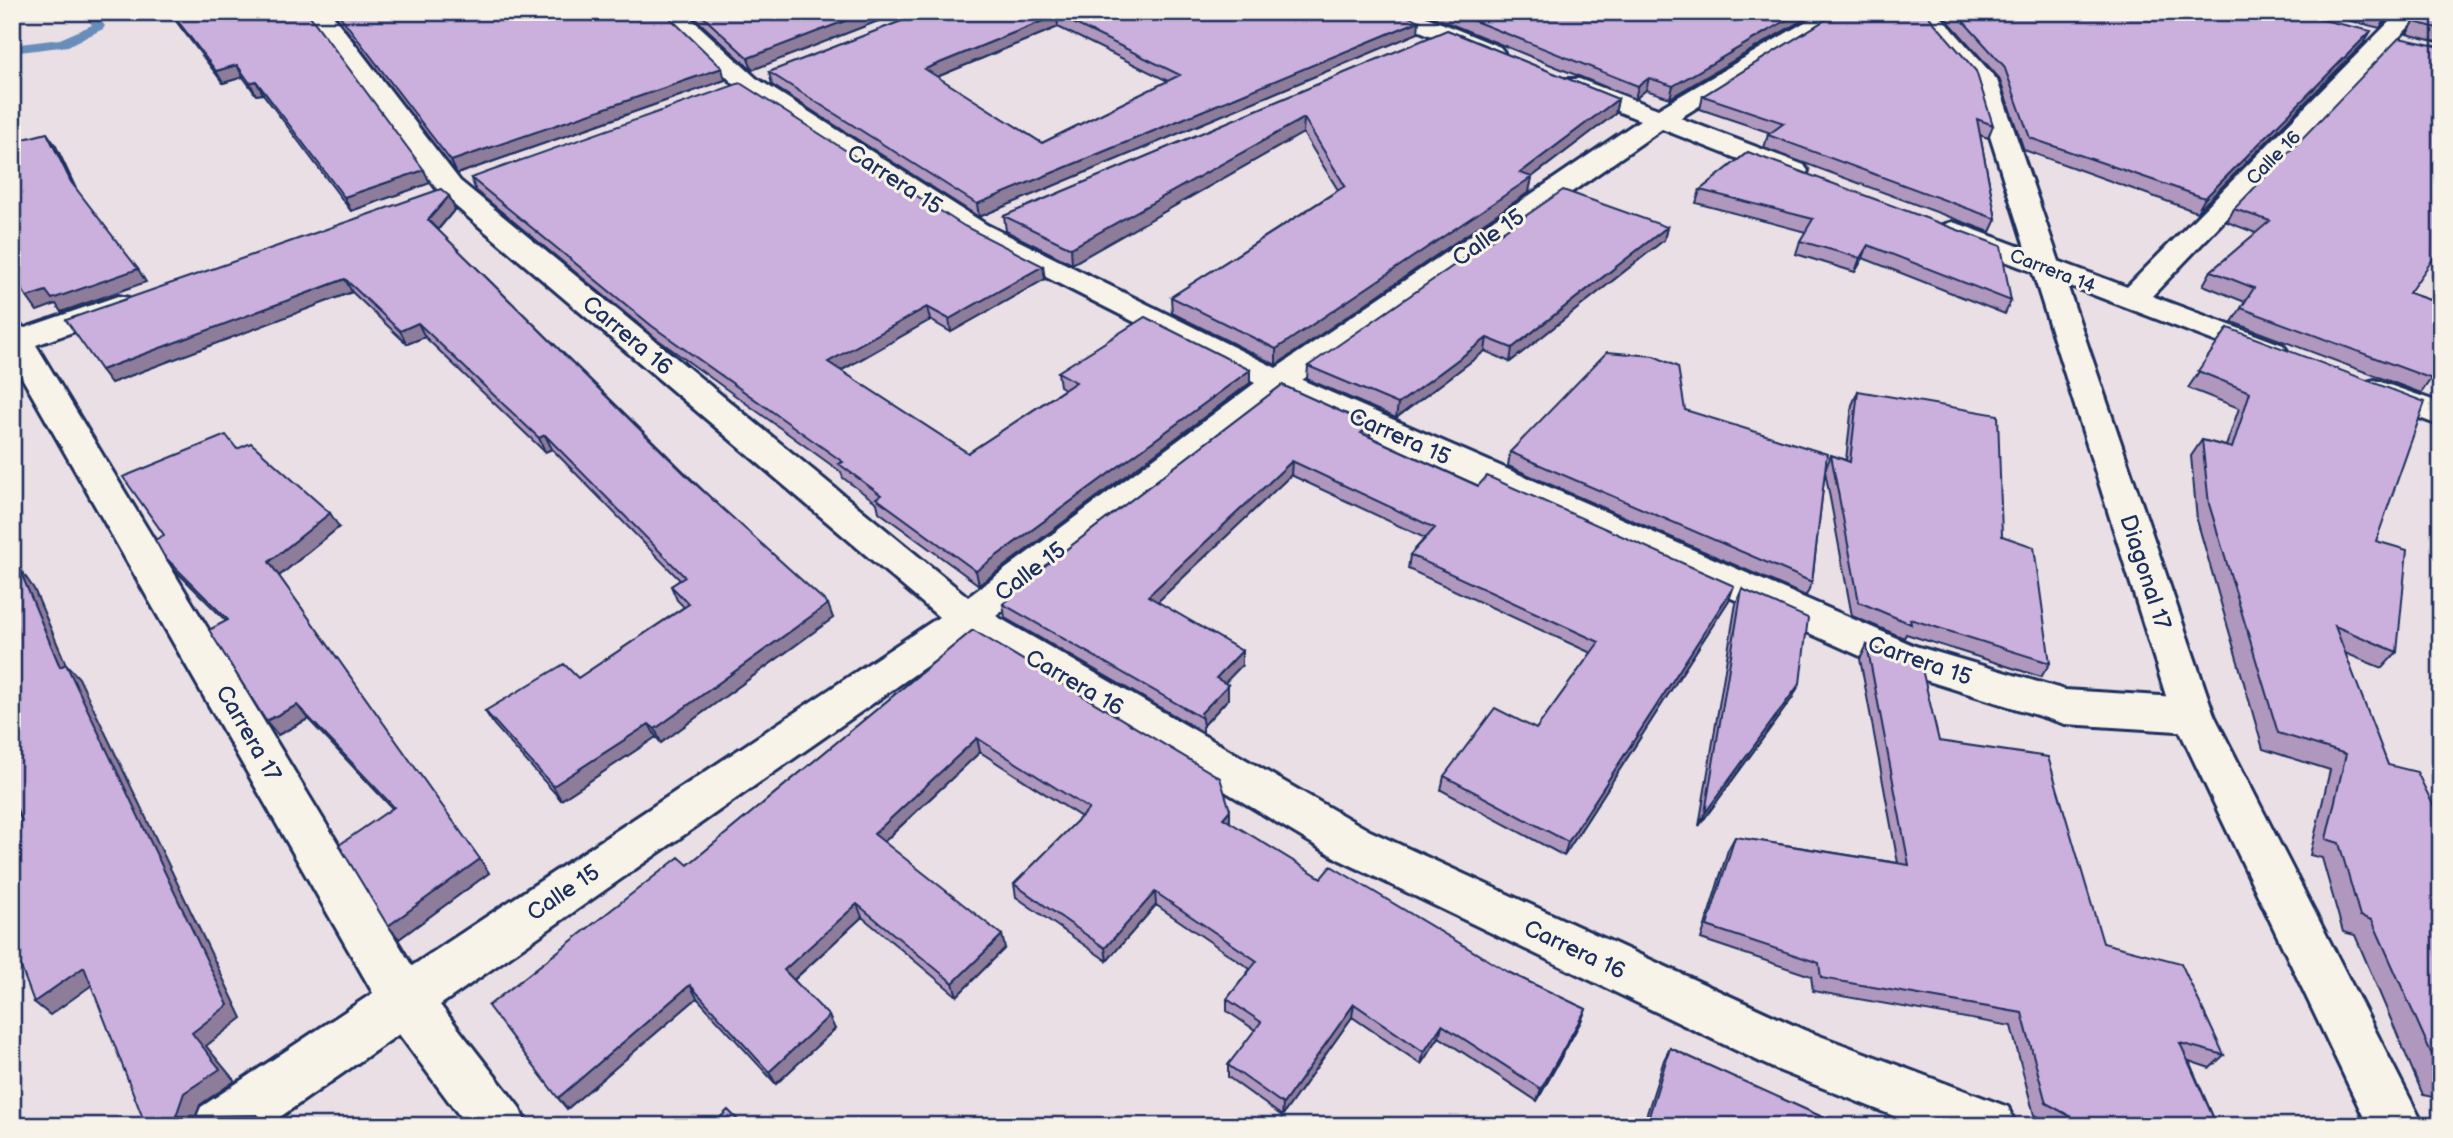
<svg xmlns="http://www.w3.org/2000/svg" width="2453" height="1138" viewBox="0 0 2453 1138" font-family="'Balsamiq Sans',sans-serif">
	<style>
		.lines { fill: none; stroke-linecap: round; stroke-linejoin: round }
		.stream { fill: #688dba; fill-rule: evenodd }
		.minor-casing { stroke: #1b2f5e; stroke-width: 6 }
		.tertiary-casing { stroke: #1b2f5e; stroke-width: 6 }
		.minor { fill: #f7f3e8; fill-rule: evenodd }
		.tertiary { fill: #f7f3e8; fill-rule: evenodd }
		.wall { fill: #af97be; stroke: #1b2f5e; stroke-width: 2; fill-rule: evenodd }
		.shaded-wall { fill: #8e7b9b; stroke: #1b2f5e; stroke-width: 2 }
		.building { fill: #cbb0dd; stroke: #1b2f5e; stroke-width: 2; fill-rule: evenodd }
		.labels { text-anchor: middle; stroke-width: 6; stroke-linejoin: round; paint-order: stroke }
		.far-street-label { font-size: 19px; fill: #1b2f5e; stroke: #f7f3e8 }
		.street-label { font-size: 23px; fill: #1b2f5e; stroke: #f7f3e8 }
	</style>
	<rect width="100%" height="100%" fill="#eadfe5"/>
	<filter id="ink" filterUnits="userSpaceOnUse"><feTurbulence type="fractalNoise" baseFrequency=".0143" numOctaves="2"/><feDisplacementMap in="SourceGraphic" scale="14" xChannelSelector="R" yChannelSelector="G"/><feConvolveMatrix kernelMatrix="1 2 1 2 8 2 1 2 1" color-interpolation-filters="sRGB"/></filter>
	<g filter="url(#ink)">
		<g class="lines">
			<!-- stream -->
			<path class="stream" d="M83,12H95L105,26L103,29L68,46L12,53V45L60,39L92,25Z"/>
			<defs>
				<path id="minor" d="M307,12H330L460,181L968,597L1255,383L967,237L738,88L659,12H684L756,78L987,225L1276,368L1640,120L1561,89L1558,84L1561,79H1579L1658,109L1822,12H1849L1680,118L1804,165L1808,171L1804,177H1784L1662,129L1302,380L1915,646L2065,690L2193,698L2208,703L2214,715L2208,727L2193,732L2065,724L1887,668L1281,396L996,616L1370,831L1804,1030L2008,1107L2016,1126H1919L1773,1068L1338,859L968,637L440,1005L519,1107L527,1126H467L399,1034L267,1126H193L201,1107L373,993L12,360V323L25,328L118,296L129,298L133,305L129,312L36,345L412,966L939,617L440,193Z
					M1382,12H1414L1500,47L1504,52L1500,57H1484L1385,17Z
					M2399,12H2423L2152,296L2283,345L2288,352L2283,359L2272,362L2261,359L1942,237L1938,231L1942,225L1952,222L1962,225L2127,287Z
					M2375,380L2441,403V426L2363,397L2358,390L2363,383Z"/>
				<path id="tertiary" d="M1913,12H1937L1997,80L2214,715L2424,1126H2368L2172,715L1973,82Z"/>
			</defs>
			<!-- minor casing -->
			<use href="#minor" class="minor-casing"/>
			<!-- tertiary casing -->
			<use href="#tertiary" class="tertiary-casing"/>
			<!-- minor -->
			<use href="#minor" class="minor"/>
			<!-- tertiary -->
			<use href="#tertiary" class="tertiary"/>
		</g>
		<!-- wall -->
		<path class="wall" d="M169,12H307L430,183L351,211L263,94L256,95L243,77L223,83Z
			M333,12H664L725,80L457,174Z
			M688,12H901L752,70Z
			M925,12H1397L1418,33L979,217L772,85L769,72ZM1058,27L1168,81L1042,143L937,77Z
			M1421,12H1816L1670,98L1646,90L1635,99Z
			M1838,12L1993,125L1988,138L1980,135L1996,219L1990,232L1764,148L1768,135L1771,133L1700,109L1703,96Z
			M1940,12H2288L2364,43L2197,212L2024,150L1999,78Z
			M2313,12H2395L2380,28Z
			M2441,12V43L2407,34L2414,22Z
			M1447,30L1618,99L1615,114L1532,177L1529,192L1276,365L1172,313L1171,297L1338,190L1303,133L1072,264L1006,231L1004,216Z
			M2441,47L2409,293L2441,304V379L2433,376L2421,393L2232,322L2245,302L2203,285L2211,271L2256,233L2227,222L2234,209Z
			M1748,152L2011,301L2005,314L1863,258L1855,272L1796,254L1800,241L1806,232L1696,203L1700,190Z
			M471,178L1045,279L951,332L930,320L841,371L968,453L1065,389L1060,386L1058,372L1250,383L979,585L879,512L877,503L843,478L841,472L657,339L476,191Z
			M449,196L455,209L438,230L833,618L661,743L656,737L561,800L494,725L485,711L578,678L684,607L677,600L671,586L680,580L552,449L545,452L425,337L407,344L352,292L111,383Z
			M1667,227L1664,240L1510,362L1485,351L1396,418L1307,379L1308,366Z
			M2228,328L2376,541L2397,652L2382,668L2345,653L2388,765L2441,821V1099L2423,1095L2355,935L2343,932L2322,858L2310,855L2330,770L2263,749L2197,520L2191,456L2202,440L2226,446L2239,408L2188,388Z
			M1282,385L1371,425L1370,437L1729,600L1564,856L1441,790L1444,776L1536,729L1591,653L1408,569L1410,555L1425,538L1291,475L1157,602L1242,651V665L1224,683L1228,699L1203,726V732L1005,618L1003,604L1009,599L1008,594Z
			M1858,391L2002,536L2050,663L2041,677L1906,634L1904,638L1852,616L1825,471L1812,582L1806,596L1508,466L1510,452L1685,410L1826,468L1831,455L1846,460L1852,405Z
			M237,449L339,527L279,576L489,873L399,939L392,808L308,719L278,735L226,621L175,570L164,556V535Z
			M1742,589L1793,697L1699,826L1736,603Z
			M973,630L1230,823L1321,878L1508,972L1586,1009L1581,1021L1537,1101L1439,1037L1421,1064L1352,1017L1282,1116L1228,1077V1065L1255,1030L1227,1011V999L1250,969L1156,905L1107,961L1016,897L1014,884L1081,817L980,752L884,842L1005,948L957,996L862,917L794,980L835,1029L776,1084L697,998L567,1109L688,865Z
			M1867,645L1939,741L2103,943L2224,1055L2210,1068L2189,1061L2217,1126H2054L2034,1115L2011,1026L1813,991L1811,976L1701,939L1728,850L1735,837L1898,863L1860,659Z
			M1670,1048L1842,1126H1643L1664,1060Z"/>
		<!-- shaded-wall -->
		<path class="shaded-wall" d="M868,12H901L752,70L748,58Z
			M1800,12H1816L1670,98L1673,86Z
			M2391,12H2395L2380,28L2387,16Z
			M1057,15L1058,27L927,81L925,69Z
			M1419,21L1418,33L979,217L977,204Z
			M2371,31L2364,43L2197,212L2205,198Z
			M237,65L243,77L223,83L216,71Z
			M722,68L725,80L457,174L451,161Z
			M1649,78L1646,90L1635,99L1638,86Z
			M256,81L263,94L256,95L250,83Z
			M1618,99L1615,114L1529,179L1532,177L1529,192L1276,365V349L1520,173Z
			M1304,118L1303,133L1072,264L1071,248Z
			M47,133L56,146L79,195L71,182Z
			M424,170L430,183L351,211L344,197Z
			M449,196L455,209L434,234L428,220Z
			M1667,227L1664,240L1510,362L1512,348Z
			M1868,245L1863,258L1855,272L1860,258Z
			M1043,266L1045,279L951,332L949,319Z
			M138,269L146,282L61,312L56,304L37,311L27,297L46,291Z
			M345,279L352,292L111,383L101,370Z
			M927,307L930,320L831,376L828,362Z
			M418,323L425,337L407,344L400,331Z
			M1487,338L1485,351L1396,418L1398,404Z
			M1250,370V383L979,585L976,571Z
			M1371,425L1370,439L1361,433Z
			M545,435L552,449L545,452L539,438Z
			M1292,461L1291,475L1149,610L1148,596Z
			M330,513L339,527L279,576L269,562Z
			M12,557L34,589L73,681L60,667L12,562Z
			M1734,586L1729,600L1564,856L1568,842Z
			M828,604L833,618L661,743L655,729Z
			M1242,651V665L1216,692V678Z
			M66,664L79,678L242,1018L206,1046L235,1081L200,1105L192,1126L176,1116Z
			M1800,683L1793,697L1699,826L1705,813Z
			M1228,685V699L1203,726L1201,713Z
			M297,705L308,719L278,735L266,721Z
			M649,724L656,737L561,800L553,786Z
			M977,738L980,752L878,847L874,834Z
			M1230,810V823L1223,818Z
			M480,859L489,873L399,939L388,926Z
			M1155,892L1156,905L1107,961L1105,948Z
			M857,904L862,917L790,983L784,970Z
			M1002,935L1005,948L957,996L953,983Z
			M84,967L99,980L50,1015L34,1002Z
			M690,985L697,998L567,1109L558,1098Z
			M1354,1004L1352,1017L1282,1116L1283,1104Z
			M1586,1009L1581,1021L1537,1101L1541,1089Z
			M829,1016L835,1029L776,1084L769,1072Z
			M1442,1025L1439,1037L1421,1064L1424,1052Z
			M257,1115L270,1126H265Z"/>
		<!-- building -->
		<path class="building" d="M171,12H307L424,170L344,197L256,81L250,83L237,65L216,71Z
			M337,12H664L722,68L451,161Z
			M698,12H868L748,58Z
			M925,12H1397L1419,21L977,204L769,72ZM1057,15L1180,75L1042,143L925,69Z
			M1452,12H1800L1673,86L1649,78L1638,86Z
			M1838,12H1925L1976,71L1993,125L1977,119L1996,219L1768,135L1784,123L1703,96Z
			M1955,12H2288L2371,31L2205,198L2030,138L2004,66Z
			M2371,12H2391L2387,16Z
			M2423,12H2441V29L2414,22Z
			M1447,30L1618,99L1520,173L1532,177L1276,349L1171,297L1345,186L1304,118L1071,248L1004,216Z
			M2399,38L2441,47V248L2409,293L2441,304V361L2439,360L2432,379L2241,308L2254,288L2211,271L2270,221L2234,209Z
			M740,83L964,226L1043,266L949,319L927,307L828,362L968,453L1076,382L1058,372L1145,317L1250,370L976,571L876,498L881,495L839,464L843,462L652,326L471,178Z
			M47,133L71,182L138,269L52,299L46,291L27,297L12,275V142Z
			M1748,152L2001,246L2011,301L1868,245L1860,258L1800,241L1813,219L1700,190Z
			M441,189L449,196L428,220L690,479L828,604L655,729L649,724L553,786L485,711L564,664L578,678L689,604L671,586L685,577L545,435L539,438L418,323L400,331L345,279L101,370L66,320Z
			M1563,190L1667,227L1512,348L1487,338L1398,404L1308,366Z
			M2228,328L2425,402L2376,541L2407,550L2397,652L2335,626L2388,765L2417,772L2441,821V1075L2372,920L2360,916L2339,843L2326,839L2346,754L2278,733L2209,504L2202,440L2232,448L2250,392L2198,371Z
			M1607,352L1654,356L1678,367L1685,410L1827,454L1812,582L1510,452Z
			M1282,385L1371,425L1361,433L1478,486L1487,476L1734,586L1568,842L1444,776L1495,708L1536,729L1599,642L1410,555L1435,528L1292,461L1148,596L1242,651L1216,678L1228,685L1201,713L1202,718L1003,604L1012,597L1008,594Z
			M1858,391L1998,415L2002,536L2034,547L2050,663L1910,619L1911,624L1859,602L1831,455L1850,462Z
			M226,435L237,449L251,443L330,513L269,562L480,859L388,926L339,845L394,807L297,705L266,721L209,630L228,620L164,556L155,540L164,535L123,477Z
			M12,562L22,575L60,667L66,664L228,1005L192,1033L220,1069L184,1093L176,1116L257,1115L265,1126H146L84,967L34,1002L12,943V828L22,821L12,798Z
			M1742,589L1808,618L1800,683L1705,813Z
			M973,630L1220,778L1230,810L1223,818L1321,878L1331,866L1508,972L1586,1009L1541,1089L1442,1025L1424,1052L1354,1004L1283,1104L1228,1065L1261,1022L1227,999L1257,961L1155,892L1105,948L1014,884L1089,809L977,738L874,834L1002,935L953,983L857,904L784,970L829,1016L769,1072L690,985L558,1098L488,1006L679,857L688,865Z
			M1867,645L1921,665L1939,741L2048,757L2103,943L2181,963L2224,1055L2180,1043L2217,1126H2088L2046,1103L2022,1013L1821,978L1819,963L1707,926L1735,837L1909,865Z
			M1670,1048L1842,1126H1646Z
			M728,1110L744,1126H711Z"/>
	</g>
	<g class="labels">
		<!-- far-street labels -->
		<g class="far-street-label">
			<text transform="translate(2273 157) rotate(-45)" y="7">Calle 16</text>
			<text transform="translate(2053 270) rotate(21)" y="7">Carrera 14</text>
		</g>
		<!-- street labels -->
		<g class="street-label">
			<text transform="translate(895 179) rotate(33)" y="8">Carrera 15</text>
			<text transform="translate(1488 237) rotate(-35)" y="8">Calle 15</text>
			<text transform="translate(628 335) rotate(40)" y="8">Carrera 16</text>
			<text transform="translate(1400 436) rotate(24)" y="8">Carrera 15</text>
			<text transform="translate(1030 571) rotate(-37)" y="8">Calle 15</text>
			<text transform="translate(2146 572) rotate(72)" y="8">Diagonal 17</text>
			<text transform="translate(1920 660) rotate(19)" y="8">Carrera 15</text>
			<text transform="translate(1075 682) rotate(30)" y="8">Carrera 16</text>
			<text transform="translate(249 733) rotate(60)" y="8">Carrera 17</text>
			<text transform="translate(563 892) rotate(-34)" y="8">Calle 15</text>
			<text transform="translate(1575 949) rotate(25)" y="8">Carrera 16</text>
		</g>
	</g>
	<!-- margin -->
	<rect width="2453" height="1138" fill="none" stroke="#f7f3e8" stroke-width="42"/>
	<rect x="21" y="21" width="2411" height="1096" fill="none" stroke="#1b2f5e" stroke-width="2.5" filter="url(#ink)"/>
</svg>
